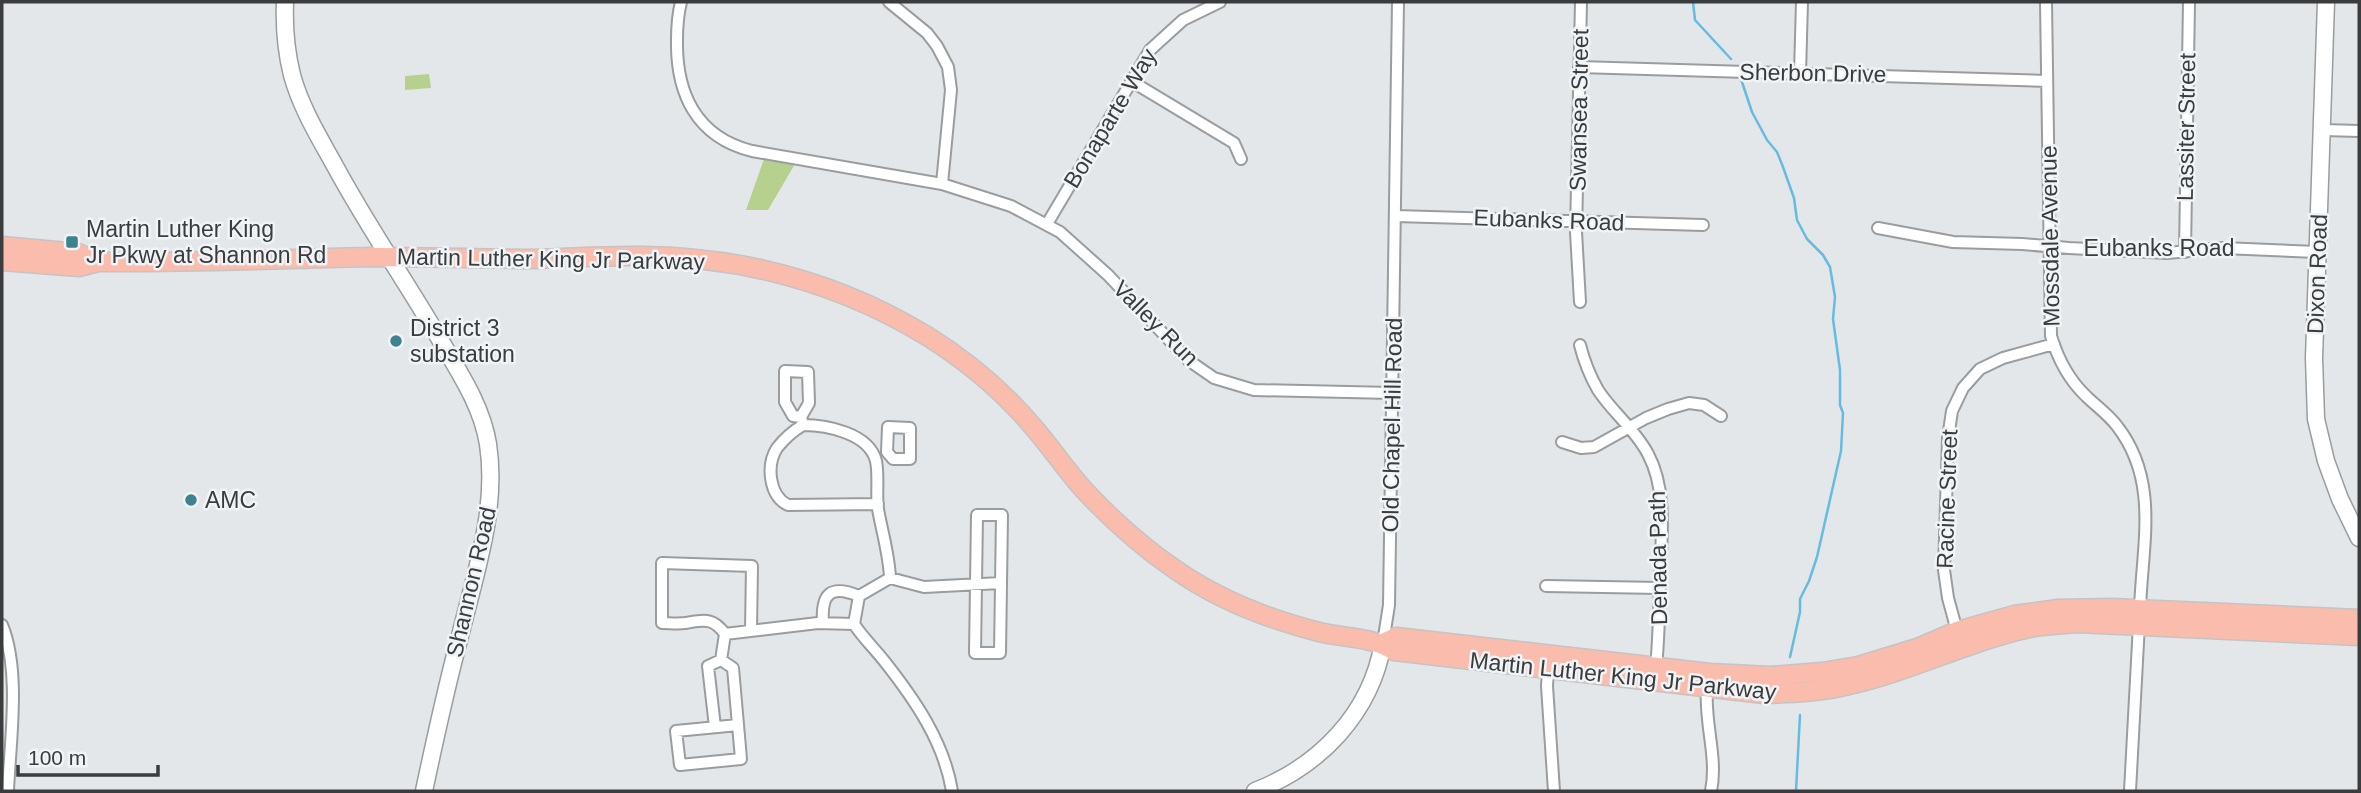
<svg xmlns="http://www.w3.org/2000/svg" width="2361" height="793" viewBox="0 0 2361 793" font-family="Arial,sans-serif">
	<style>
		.green { fill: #b6d18d }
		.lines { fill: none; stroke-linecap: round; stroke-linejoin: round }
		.stream { stroke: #67bbe1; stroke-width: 2.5 }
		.street-casing { stroke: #999d9f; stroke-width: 14 }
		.secondary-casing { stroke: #999d9f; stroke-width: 19 }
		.primary-casing { stroke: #c4c4c5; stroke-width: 21 }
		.street { stroke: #fff; stroke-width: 10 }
		.secondary { stroke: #fff; stroke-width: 16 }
		.primary { stroke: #fabcac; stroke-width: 18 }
		.poi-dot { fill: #3d828f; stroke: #f0f4f7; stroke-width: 2.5 }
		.labels { text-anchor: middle; stroke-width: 5; stroke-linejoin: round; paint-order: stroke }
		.street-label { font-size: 23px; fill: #3a3c3d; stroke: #f0f4f7 }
		.poi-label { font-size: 23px; fill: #3a3c3d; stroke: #f0f4f7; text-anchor: start }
	</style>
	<rect width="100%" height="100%" fill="#e3e7ea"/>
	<!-- green -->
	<path class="green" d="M429,74L431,88L405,90V76Z
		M764,159L795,164L768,210H746Z"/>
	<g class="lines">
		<!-- stream -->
		<path class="stream" d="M1693,2L1695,20L1731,59
			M1741,79L1752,112L1767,140L1777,152L1783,167L1794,198L1797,220L1807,239L1823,255L1830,267L1835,297L1833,319L1840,370V405L1843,413L1841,451L1817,557L1809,581L1800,599V612L1790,657
			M1796,791L1800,715"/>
		<defs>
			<path id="street" d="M681,2C678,14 677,27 677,40C676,93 696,137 752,151L942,184L951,90L948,67L937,46L927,33L889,2
				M2046,2L2051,336C2058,359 2068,379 2086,396C2096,406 2108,414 2117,426C2160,481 2142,545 2140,609
				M1579,67L2047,81
				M1800,73L1802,2
				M1131,81L1234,143L1241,159
				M2323,130L2359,131
				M942,184L1011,206L1060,232L1108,275L1188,360L1214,378L1254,390L1392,393
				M1395,216L1703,225
				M1047,224L1150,50L1183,20L1220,2
				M1878,228L1953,242L2022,244L2069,248L2167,253L2223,248L2317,252
				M2185,252L2189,2
				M1580,302L1576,232L1581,2
				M1580,345C1584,361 1590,376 1598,390C1613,413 1635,429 1648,454C1668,491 1661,540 1660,581C1659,610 1659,638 1656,667
				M785,371L808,372L809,403L801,417L793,416L785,402Z
				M801,417L803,425C826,425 869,433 876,461C879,476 876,493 878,509C882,532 889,554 890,578
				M803,425C793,431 784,439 777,448C766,465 769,496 788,505L878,504
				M888,427L910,428V459H893L887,452Z
				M1562,442L1581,448L1594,447L1646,418L1668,409L1689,403L1704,405L1721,416
				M977,515H1002L1000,653H975Z
				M890,578L859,596L854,624C863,638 875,649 885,662C915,700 944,742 952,791
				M890,578L924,587L1001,583
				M1546,586L1660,588
				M823,623C821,594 830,584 859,596
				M2,625C21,671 10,742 8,791
				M1957,631L1948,598L1944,570L1948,438L1952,411L1963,388L1980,369L2003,358L2054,344
				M725,634L818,623L854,624
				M1383,643L1389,605L1398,2
				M721,660L725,634C713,617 704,620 685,623C677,624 670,623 662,623V563L752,566L751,630
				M1548,670L1547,686L1554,791
				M1707,688C1704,723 1718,757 1711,791
				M715,727L708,666L721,660L733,668L741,759L680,765L676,731L738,725
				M2130,791L2139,624"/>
			<path id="secondary" d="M285,2C284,26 286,51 292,75C301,108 319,137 335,166C368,227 407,283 442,343C461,375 482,407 488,444C498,509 475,574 460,636C446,688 435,739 424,791
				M2326,2L2314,358L2316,419L2326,461L2340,499L2359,538
				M1255,791C1320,766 1371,713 1383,643"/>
			<path id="primary" d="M2,246L78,253L98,262
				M2,261L79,267L98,262C189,263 280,259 370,257C420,257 470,258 520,259C561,259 601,255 642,256C743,257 840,283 927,336C967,361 1005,393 1035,429C1052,449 1067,471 1084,490C1112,520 1142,547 1176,570C1219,600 1268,619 1319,632C1344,638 1374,637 1394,651L1764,694C1793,693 1821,692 1849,685C1912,671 1971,640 2034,627C2048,625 2063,624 2077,623L2359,636
				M1383,643L1396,637L1710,673L1771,676L1822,672L1858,666L1920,647L1957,631L2014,615L2058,609L2112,608L2359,619"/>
		</defs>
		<!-- street casing -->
		<use href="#street" class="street-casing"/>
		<!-- secondary casing -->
		<use href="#secondary" class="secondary-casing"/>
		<!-- primary casing -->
		<use href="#primary" class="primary-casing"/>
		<!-- street -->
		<use href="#street" class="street"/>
		<!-- secondary -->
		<use href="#secondary" class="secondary"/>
		<!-- primary -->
		<use href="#primary" class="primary"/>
	</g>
	<!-- markers -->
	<g class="poi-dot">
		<rect x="65" y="235" width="14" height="14" rx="3.5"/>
		<circle cx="396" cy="341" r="7"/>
		<circle cx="191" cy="500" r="7"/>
	</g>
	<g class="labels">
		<!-- street labels -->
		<g class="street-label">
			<text transform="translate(1813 73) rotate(1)" y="8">Sherbon Drive</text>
			<text transform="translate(1579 110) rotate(-89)" y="8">Swansea Street</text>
			<text transform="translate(1110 118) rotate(-59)" y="8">Bonaparte Way</text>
			<text transform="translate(2186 127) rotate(-89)" y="8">Lassiter Street</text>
			<text transform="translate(1549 220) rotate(2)" y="8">Eubanks Road</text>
			<text transform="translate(2050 236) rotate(-91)" y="8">Mossdale Avenue</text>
			<text x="2159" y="256">Eubanks Road</text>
			<text transform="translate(551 259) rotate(1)" y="8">Martin Luther King Jr Parkway</text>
			<text transform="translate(2317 274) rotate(-88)" y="8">Dixon Road</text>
			<text transform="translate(1156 323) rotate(45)" y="8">Valley Run</text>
			<text transform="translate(1392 425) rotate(-89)" y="8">Old Chapel Hill Road</text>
			<text transform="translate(1947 499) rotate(-88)" y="8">Racine Street</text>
			<text transform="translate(1658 558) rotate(-91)" y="8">Denada Path</text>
			<text transform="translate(471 582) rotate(-77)" y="8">Shannon Road</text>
			<text transform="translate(1623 676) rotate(6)" y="8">Martin Luther King Jr Parkway</text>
		</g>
		<!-- poi labels -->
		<g class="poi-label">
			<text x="86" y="237">Martin Luther King<tspan x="86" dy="26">Jr Pkwy at Shannon Rd</tspan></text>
			<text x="410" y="336">District 3<tspan x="410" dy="26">substation</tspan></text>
			<text x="205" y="508">AMC</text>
		</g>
	</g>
	<!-- border -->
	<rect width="2361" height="793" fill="none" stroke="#3a3c3d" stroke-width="7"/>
	<!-- scale -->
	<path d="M18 765v10h140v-10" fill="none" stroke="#3a3c3d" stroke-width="3.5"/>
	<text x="28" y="765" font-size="21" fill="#3a3c3d" stroke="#f0f4f7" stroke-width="5" paint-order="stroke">100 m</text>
</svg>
